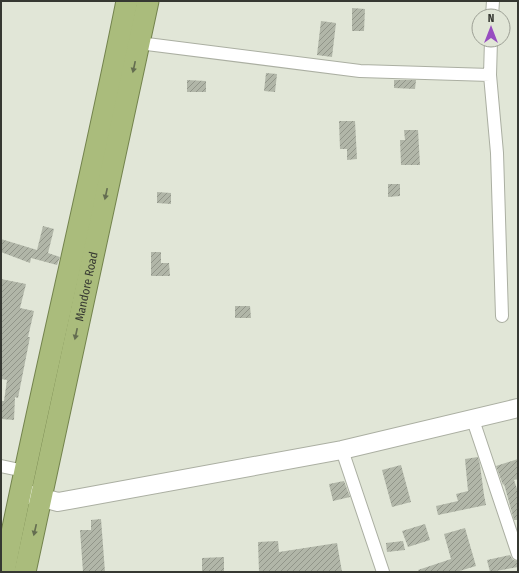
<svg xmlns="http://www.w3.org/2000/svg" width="519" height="573" viewBox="0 0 519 573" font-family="'Fira Sans Condensed',sans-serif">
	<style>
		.building { fill: url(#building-hatch) }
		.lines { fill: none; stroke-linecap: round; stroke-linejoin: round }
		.minor-casing { stroke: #abafa2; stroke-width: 14 }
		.secondary-casing { stroke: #abafa2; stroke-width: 20 }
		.trunk-casing { stroke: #73834d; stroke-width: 23 }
		.minor { stroke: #fff; stroke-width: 12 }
		.secondary { stroke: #fff; stroke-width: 18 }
		.trunk { stroke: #aabc7c; stroke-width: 21 }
		.oneway { fill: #646d50 }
		.labels { text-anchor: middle; stroke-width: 3; stroke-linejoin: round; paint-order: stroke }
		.street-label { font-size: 12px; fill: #363832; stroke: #e1e6d7 }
	</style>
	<defs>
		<pattern id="building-hatch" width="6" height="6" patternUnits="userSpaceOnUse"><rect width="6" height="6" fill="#b1b6a8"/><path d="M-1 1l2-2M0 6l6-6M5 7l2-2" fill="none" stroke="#919589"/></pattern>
	</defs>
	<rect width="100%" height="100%" fill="#e1e6d7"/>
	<!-- building -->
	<path class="building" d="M352,8L365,9L364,31H352Z
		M321,21L336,23L332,57L317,55Z
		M266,73L277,74L275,92L264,91Z
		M187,80L206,81V92H187Z
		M394,80H416L415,89L394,88Z
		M339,121H355L357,159L347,160V149H340Z
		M404,130H418L420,165H401L400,140H405Z
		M388,184H400V196L388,197Z
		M157,192L171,193V204L157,203Z
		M43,226L54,229L48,253L60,257L57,265L31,258L30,263L1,252V239L37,250Z
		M151,252H161V263H169L170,276H151Z
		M1,279L26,284L20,308L34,311L28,337H30L18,398L15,397L14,420L1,419V401H4L7,380L1,379Z
		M235,306H250L251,318H235Z
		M478,457L480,465L484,495L486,505L438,515L436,506L458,501L456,494L468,491L465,459Z
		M518,459V479L514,480L518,492V520H514L504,484L503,485L496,466Z
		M401,465L411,502L392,507L382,470Z
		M344,481L350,497L333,501L329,484Z
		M101,519L105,572H83L80,530H91V520Z
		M425,524L430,540L408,547L402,531Z
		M465,528L476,566L456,572H419L418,570L451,559L444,534Z
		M278,541L279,552L337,543L342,572H259L258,542Z
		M403,541L405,550L387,552L386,543Z
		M510,555L513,560L518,561V567L490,572L487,560Z
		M224,557V572H202V558Z"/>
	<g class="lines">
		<defs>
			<path id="minor" d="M492,16L493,1
				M491,40L490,75L497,153L502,316
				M139,43L360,71L490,75
				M473,420L518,554
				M342,450L383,572
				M1,466L29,472"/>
			<path id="secondary" d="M27,494L58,502L342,450L518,408"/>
			<g id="trunk">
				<path d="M4,572C42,381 89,192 127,1"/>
				<path id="s1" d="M25,572L148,1"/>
			</g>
		</defs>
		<!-- minor casing -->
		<use href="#minor" class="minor-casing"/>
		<!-- secondary casing -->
		<use href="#secondary" class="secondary-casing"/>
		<!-- trunk casing -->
		<use href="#trunk" class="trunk-casing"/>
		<!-- minor -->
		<use href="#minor" class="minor"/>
		<!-- secondary -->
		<use href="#secondary" class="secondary"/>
		<!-- trunk -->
		<use href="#trunk" class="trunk"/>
	</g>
	<!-- one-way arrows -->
	<defs><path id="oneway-solid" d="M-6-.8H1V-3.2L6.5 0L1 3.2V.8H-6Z"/></defs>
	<g class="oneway">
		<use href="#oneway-solid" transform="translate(134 67) rotate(102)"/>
		<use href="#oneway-solid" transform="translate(106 194) rotate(102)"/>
		<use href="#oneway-solid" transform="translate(76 334) rotate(102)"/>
		<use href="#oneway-solid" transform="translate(35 530) rotate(103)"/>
	</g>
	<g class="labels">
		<!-- street labels -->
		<g class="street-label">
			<text dy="4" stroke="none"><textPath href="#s1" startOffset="292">Mandore Road</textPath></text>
		</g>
	</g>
	<!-- border -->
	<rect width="519" height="573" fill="none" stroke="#363832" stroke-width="4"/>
	<!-- north arrow -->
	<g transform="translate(491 28)"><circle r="19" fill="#e1e6d7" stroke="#9da095"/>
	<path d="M0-3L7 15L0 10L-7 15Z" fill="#974dc0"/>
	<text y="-6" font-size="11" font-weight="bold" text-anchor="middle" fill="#363832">N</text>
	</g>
</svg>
